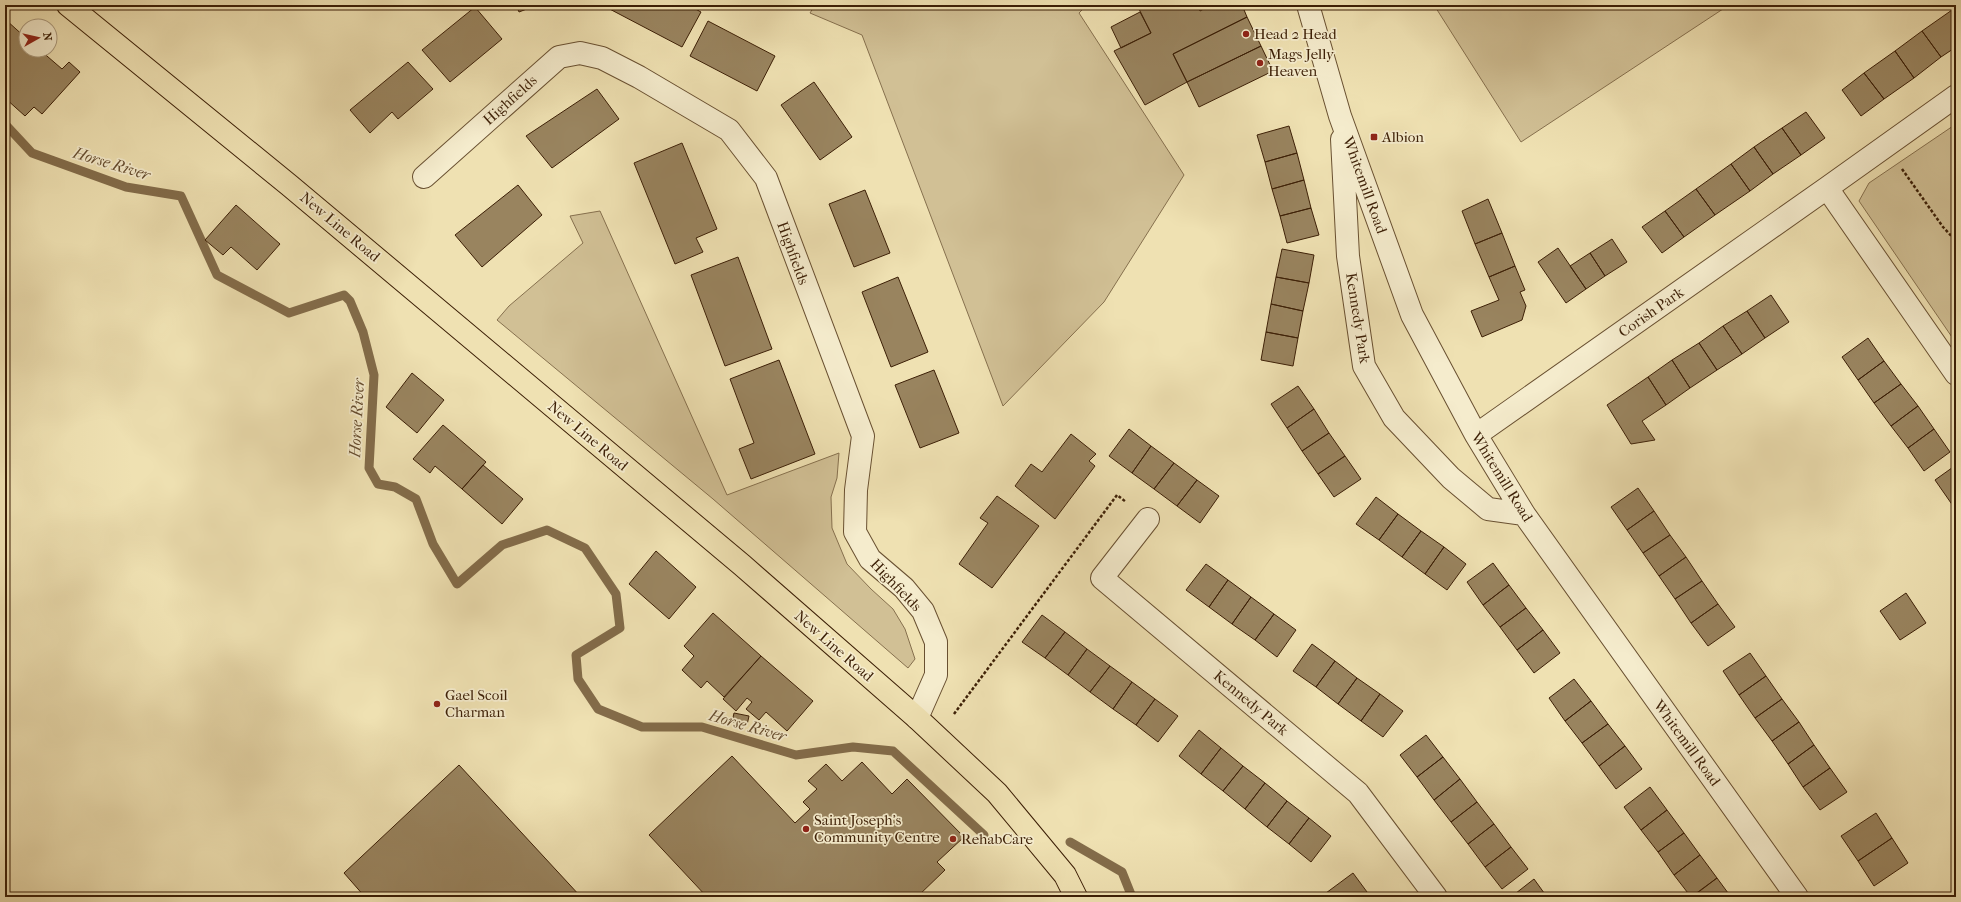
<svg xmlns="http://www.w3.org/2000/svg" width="1961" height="902" viewBox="0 0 1961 902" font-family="'IM FELL French Canon',serif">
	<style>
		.green { fill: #d1c095; stroke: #86704e }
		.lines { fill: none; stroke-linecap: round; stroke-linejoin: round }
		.stream { stroke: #836c4a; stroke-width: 9 }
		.building { fill: #99845f; stroke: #3c1f06 }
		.minor-casing { stroke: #695031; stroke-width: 24 }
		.major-casing { stroke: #3c1f06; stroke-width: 24 }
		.path { stroke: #3c1f06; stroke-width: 2.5; stroke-dasharray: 3 2; stroke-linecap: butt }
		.minor { stroke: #f5eccd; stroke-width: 22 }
		.major { stroke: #efe1b2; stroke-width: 22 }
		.poi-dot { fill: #8f2418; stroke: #f5eccd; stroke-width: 1.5 }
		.labels { text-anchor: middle; stroke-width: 3.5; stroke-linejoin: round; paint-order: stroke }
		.poi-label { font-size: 15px; fill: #3c1f06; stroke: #f5eccd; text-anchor: start }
		.street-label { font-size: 15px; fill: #3c1f06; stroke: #f5eccd }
		.water-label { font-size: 16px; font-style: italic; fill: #654c2e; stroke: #f5eccd }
	</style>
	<rect width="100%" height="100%" fill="#efe1b2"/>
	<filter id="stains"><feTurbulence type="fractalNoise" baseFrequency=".005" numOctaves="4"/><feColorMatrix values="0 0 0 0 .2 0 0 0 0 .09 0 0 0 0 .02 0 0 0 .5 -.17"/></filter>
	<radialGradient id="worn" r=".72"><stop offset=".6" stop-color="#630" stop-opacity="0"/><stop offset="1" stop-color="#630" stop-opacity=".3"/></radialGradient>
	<!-- green -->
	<path class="green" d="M815,5H1081L1083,9L1079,13L1184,175L1104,302L1003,406L862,35L810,13Z
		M1434,5H1729L1521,142Z
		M1956,124V343L1859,201L1869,183Z
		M600,211L727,495L839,453L837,478L831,497L832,528L847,564L871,589L893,609L905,629L915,659L908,668L713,499L497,320L509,306L583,243L570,216Z"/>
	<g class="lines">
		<!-- stream -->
		<path class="stream" d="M5,124L32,153L126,187L181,196L217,275L289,313L344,295L350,301L363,332L374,375L369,468L378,484L395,487L416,499L433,544L457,584L502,545L547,530L585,548L616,594L620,628L576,655L578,679L598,709L642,727H702L796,755L853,747L893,751L984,835
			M1070,842L1122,872L1132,897"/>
	</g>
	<!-- building -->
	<path class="building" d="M516,5H537L519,12Z
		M602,5H688L701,12L682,47Z
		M1137,5H1197L1200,11L1211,5H1242L1247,17L1173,54L1187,82L1145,105L1114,51L1151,33Z
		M475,7L502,39L450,82L422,50Z
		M1956,7V16L1952,10Z
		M1952,10L1956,16V47L1941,57L1922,31Z
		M1140,12L1151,33L1121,48L1111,27Z
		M1247,17L1261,46L1187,82L1173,54Z
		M6,20L26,38V50H40L62,69L69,62L80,72L42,114L34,107L25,116L5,98V90L10,85L5,81Z
		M708,21L775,56L757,91L690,56Z
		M1922,31L1941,57L1914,78L1895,51Z
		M1261,46L1273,71L1199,107L1187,82Z
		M1895,51L1914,78L1884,99L1864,73Z
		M408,62L433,89L398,119L392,112L370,133L350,110Z
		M1864,73L1884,99L1861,116L1842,90Z
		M814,82L852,137L820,160L781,105Z
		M597,89L619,119L552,168L526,136Z
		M1806,112L1825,138L1801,155L1782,128Z
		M1289,126L1297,153L1265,162L1257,135Z
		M1782,128L1801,155L1773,174L1754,147Z
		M682,143L717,229L696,238L703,252L675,264L634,163Z
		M1754,147L1773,174L1750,191L1731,164Z
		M1297,153L1304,180L1272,189L1265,162Z
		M1731,164L1750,191L1715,215L1696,189Z
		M1304,180L1311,208L1280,216L1272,189Z
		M518,185L542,215L482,267L455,235Z
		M1696,189L1715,215L1684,237L1665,211Z
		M865,190L890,253L854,267L829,204Z
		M1488,199L1502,233L1475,244L1462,211Z
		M236,205L280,244L257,270L231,247L223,255L205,240Z
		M1311,208L1319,235L1287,243L1280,216Z
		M1665,211L1684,237L1662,253L1642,227Z
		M1502,233L1515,266L1489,277L1475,244Z
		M1612,239L1627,262L1605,276L1590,253Z
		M1558,248L1586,289L1566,303L1538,262Z
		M1282,249L1314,255L1309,283L1276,277Z
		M1590,253L1605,276L1586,289L1570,266Z
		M738,257L772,349L725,366L691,275Z
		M1515,266L1525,290L1520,292L1526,306L1522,320L1482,337L1471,311L1499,300L1489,277Z
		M898,277L928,352L891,367L862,292Z
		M1276,277L1309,283L1303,311L1271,304Z
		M1771,295L1789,322L1765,338L1747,311Z
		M1271,304L1303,311L1298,338L1266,332Z
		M1747,311L1765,338L1742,354L1723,326Z
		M1723,326L1742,354L1717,370L1699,343Z
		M1266,332L1298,338L1293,366L1261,360Z
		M1868,338L1884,361L1858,380L1842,357Z
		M1699,343L1717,370L1690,388L1672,360Z
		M779,360L815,454L751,479L739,449L754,443L730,379Z
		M1672,360L1690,388L1666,405L1648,377Z
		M1884,361L1901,384L1874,403L1858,380Z
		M934,370L959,433L920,448L895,385Z
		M412,373L444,400L417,433L386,407Z
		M1648,377L1666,405L1642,421L1655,440L1631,444L1607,405Z
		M1901,384L1918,406L1891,426L1874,403Z
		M1298,386L1314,409L1287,428L1271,404Z
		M1918,406L1934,429L1908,448L1891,426Z
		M1314,409L1329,433L1302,451L1287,428Z
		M443,425L486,462L462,489L435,466L430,473L413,459Z
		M1129,429L1151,446L1132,473L1109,456Z
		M1934,429L1950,452L1924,471L1908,448Z
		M1329,433L1345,456L1318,474L1302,451Z
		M1071,434L1096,454L1089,461L1095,466L1055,519L1015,486L1031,464L1042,472Z
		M1151,446L1174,463L1154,489L1132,473Z
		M1345,456L1361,479L1334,497L1318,474Z
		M1174,463L1197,480L1177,506L1154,489Z
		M483,465L523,499L502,524L462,489Z
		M1956,465V499L1951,503L1935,480Z
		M1197,480L1219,496L1200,523L1177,506Z
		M1638,488L1654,511L1627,530L1611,507Z
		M997,496L1039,526L992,588L959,564L988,523L980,518Z
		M1376,497L1398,514L1379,540L1356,524Z
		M1956,499V510L1951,503Z
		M1654,511L1670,535L1643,553L1627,530Z
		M1398,514L1421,531L1402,557L1379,540Z
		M1421,531L1444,547L1425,574L1402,557Z
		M1670,535L1686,557L1659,576L1643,553Z
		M1444,547L1466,564L1447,590L1425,574Z
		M656,551L696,587L669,619L629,584Z
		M1686,557L1702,581L1675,599L1659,576Z
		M1493,563L1509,585L1483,605L1467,582Z
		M1206,564L1228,580L1209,607L1186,590Z
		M1228,580L1251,597L1232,624L1209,607Z
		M1702,581L1718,604L1691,623L1675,599Z
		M1509,585L1526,608L1500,627L1483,605Z
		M1906,593L1926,623L1900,640L1880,611Z
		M1251,597L1274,614L1255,640L1232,624Z
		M1718,604L1735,627L1708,646L1691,623Z
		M1526,608L1543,630L1517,650L1500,627Z
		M713,613L761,656L724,697L707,681L701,688L682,670L694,656L684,646Z
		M1274,614L1296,630L1277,657L1255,640Z
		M1042,615L1065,632L1045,658L1022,642Z
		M1543,630L1560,653L1534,673L1517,650Z
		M1065,632L1087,649L1068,675L1045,658Z
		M1312,644L1335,661L1316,687L1293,671Z
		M1087,649L1110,666L1090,692L1068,675Z
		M1750,653L1766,676L1739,695L1723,671Z
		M761,656L813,701L787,731L766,712L759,720L746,709L752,702L747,698L736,711L723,699Z
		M1335,661L1357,678L1338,704L1316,687Z
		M1110,666L1132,682L1113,709L1090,692Z
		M1766,676L1782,699L1755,718L1739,695Z
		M1357,678L1380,694L1361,721L1338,704Z
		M1574,679L1591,701L1565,721L1549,698Z
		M1132,682L1155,699L1136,725L1113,709Z
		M1380,694L1403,711L1383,737L1361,721Z
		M1155,699L1178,716L1158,742L1136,725Z
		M1782,699L1799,722L1772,741L1755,718Z
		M1591,701L1608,724L1582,743L1565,721Z
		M734,713L749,716L747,725L732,722Z
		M1799,722L1814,745L1788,764L1772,741Z
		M1608,724L1625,746L1599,766L1582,743Z
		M1199,730L1221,748L1201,774L1179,756Z
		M1426,735L1443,757L1417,777L1400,755Z
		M1814,745L1830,768L1803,787L1788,764Z
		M1625,746L1642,769L1616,789L1599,766Z
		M1221,748L1243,766L1223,791L1201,774Z
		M732,756L795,823L810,809L803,802L817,789L808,781L826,764L842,781L862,762L892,794L907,779L964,837L937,862L945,870L917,897H725L723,894L720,897H707L649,835Z
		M1443,757L1460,779L1434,800L1417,777Z
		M459,765L581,897H365L344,873Z
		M1243,766L1265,783L1245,809L1223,791Z
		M1830,768L1847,792L1820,810L1803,787Z
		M1460,779L1477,802L1451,822L1434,800Z
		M1265,783L1287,801L1267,827L1245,809Z
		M1650,787L1667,810L1641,830L1624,807Z
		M1287,801L1309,818L1289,844L1267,827Z
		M1477,802L1494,824L1468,844L1451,822Z
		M1667,810L1684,833L1658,852L1641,830Z
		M1876,813L1892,838L1858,861L1841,836Z
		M1309,818L1331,836L1311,862L1289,844Z
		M1494,824L1511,847L1485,867L1468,844Z
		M1684,833L1700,855L1674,875L1658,852Z
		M1892,838L1908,863L1874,886L1858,861Z
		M1511,847L1528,869L1502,889L1485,867Z
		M1700,855L1717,878L1691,897L1674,875Z
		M1353,873L1370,896L1330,897L1326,893Z
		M1717,878L1731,897H1692Z
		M1534,879L1547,897H1511Z
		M1931,893L1934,897H1925Z"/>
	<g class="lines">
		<defs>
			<path id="minor" d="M1308,5L1340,116L1412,315L1476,435L1524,514L1797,897
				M1342,139L1348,256L1364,366L1394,418L1451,478L1488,509L1524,514
				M424,177L559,57L580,53L602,58L639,77L729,130L766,178L863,436L856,490L855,532L870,559L904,588L923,611L936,642V675L917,718
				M1827,188L1956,374
				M1476,435L1827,188L1956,96
				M1148,519L1102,578L1358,793L1436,897"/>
			<path id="major" d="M68,5L289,185L742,565L917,718L997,793L1065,875L1076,897"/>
		</defs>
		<!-- minor casing -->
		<use href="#minor" class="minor-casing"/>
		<!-- major casing -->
		<use href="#major" class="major-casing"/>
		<!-- path -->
		<path class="path" d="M1902,169L1943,227L1956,241
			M954,714L1117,495L1126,502"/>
		<!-- minor -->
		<use href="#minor" class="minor"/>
		<!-- major -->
		<use href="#major" class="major"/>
	</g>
	<!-- markers -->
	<g class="poi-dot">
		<circle cx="1246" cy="34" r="4"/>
		<circle cx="1260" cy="63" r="4"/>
		<rect x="1370" y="133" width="8" height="8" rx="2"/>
		<circle cx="437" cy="704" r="4"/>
		<circle cx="806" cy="829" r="4"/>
		<circle cx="953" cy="839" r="4"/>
	</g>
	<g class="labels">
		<!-- poi labels -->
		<g class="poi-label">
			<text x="1254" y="39">Head 2 Head</text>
			<text x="1268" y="59">Mags Jelly<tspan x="1268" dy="17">Heaven</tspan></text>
			<text x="1382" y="142">Albion</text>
			<text x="445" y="700">Gael Scoil<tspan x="445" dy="17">Charman</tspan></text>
			<text x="814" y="825">Saint Joseph's<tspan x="814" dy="17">Community Centre</tspan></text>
			<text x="961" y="844">RehabCare</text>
		</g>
		<!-- street labels -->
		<g class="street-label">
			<text transform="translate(510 100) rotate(-42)" y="5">Highfields</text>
			<text transform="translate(1365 185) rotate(70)" y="5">Whitemill Road</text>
			<text transform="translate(340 227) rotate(40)" y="5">New Line Road</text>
			<text transform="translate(793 253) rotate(70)" y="5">Highfields</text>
			<text transform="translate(1651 312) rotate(-35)" y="5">Corish Park</text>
			<text transform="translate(1358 318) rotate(81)" y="5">Kennedy Park</text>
			<text transform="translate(588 436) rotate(40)" y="5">New Line Road</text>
			<text transform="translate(1502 477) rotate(58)" y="5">Whitemill Road</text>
			<text transform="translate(896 585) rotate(46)" y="5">Highfields</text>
			<text transform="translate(834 646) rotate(41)" y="5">New Line Road</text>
			<text transform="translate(1251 703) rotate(40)" y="5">Kennedy Park</text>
			<text transform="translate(1687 743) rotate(54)" y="5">Whitemill Road</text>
		</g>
		<!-- water labels -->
		<g class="water-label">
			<text transform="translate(112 163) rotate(17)" y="6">Horse River</text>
			<text transform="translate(356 418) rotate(-87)" y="6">Horse River</text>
			<text transform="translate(748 725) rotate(16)" y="6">Horse River</text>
		</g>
	</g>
	<!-- margin -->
	<rect width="1961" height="902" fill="none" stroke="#efe1b2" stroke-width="20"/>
	<rect x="6" y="6" width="1949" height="890" fill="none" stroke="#3c1f06" stroke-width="2"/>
	<rect x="10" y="10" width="1941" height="882" fill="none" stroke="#3c1f06"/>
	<!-- north arrow -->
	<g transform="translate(38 38) rotate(82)"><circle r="19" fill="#f5eccd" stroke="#ab9a7d"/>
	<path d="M0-3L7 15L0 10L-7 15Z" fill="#8f2418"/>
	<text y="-6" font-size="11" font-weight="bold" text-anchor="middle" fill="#3c1f06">N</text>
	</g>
	<rect width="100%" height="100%" filter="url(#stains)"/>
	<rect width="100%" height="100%" fill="url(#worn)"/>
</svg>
